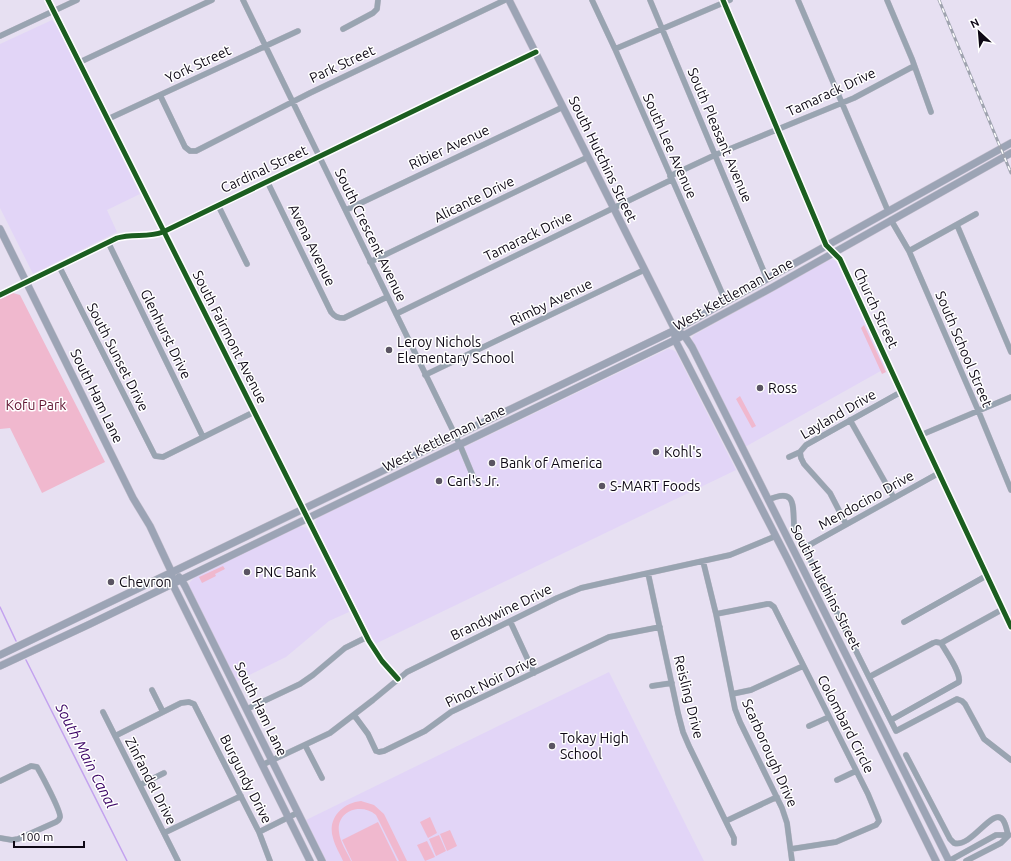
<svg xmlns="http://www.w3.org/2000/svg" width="1011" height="861" viewBox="0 0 1011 861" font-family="Ubuntu,sans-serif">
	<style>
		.built { fill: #e2d5f7 }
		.green { fill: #f0b8ce }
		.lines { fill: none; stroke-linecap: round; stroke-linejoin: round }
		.stream { stroke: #c3a2ef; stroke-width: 1.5 }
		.minor-casing { stroke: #c5bfcd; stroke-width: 6 }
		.major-casing { stroke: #c5bfcd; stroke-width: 8 }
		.minor { stroke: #99a4b1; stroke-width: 5.5 }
		.major { stroke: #9ca4b5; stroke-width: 7 }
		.rail-casing { stroke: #9fa3af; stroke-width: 3 }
		.rail { stroke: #fff; stroke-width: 1.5; stroke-dasharray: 4.5; stroke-linecap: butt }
		.cycleway-casing { stroke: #fff; stroke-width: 8 }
		.cycleway { stroke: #1b5e20; stroke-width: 5 }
		.poi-dot { fill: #5a5462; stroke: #fff; stroke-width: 1.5 }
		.labels { text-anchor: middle; stroke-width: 3; stroke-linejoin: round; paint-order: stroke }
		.street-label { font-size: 14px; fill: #0e0815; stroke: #fff }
		.poi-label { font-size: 14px; fill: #0e0815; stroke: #fff; text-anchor: start }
		.park-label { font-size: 14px; fill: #5f1430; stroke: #fff }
		.water-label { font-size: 15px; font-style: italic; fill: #3c0565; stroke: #fff }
	</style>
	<rect width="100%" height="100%" fill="#e7e0f2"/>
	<!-- built -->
	<path class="built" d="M52,20L57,26L140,194L107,210L117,232L33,274L0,208V44Z
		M833,259L838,263L886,368L745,447L692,341V338L694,335L829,260Z
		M668,349L673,350L676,352L736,470L375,644L316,527L315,522L317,518Z
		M300,526L307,528L335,583L339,581L352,606L348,608L349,612L329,621L286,657L235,682L189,587L190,582L195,577Z
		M609,672L704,861H326L306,820Z"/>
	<!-- green -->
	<path class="green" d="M13,293L20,295L105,462L42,493L10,428L0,429V299Z
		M864,325L886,372L882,374L861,328Z
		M740,396L756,426L752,428L736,399Z
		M223,566L225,569L215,574L216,576L202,583L199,577Z
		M361,801L374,805L384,814L407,861H399L376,815C361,802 336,811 339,832C340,842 347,852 351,861H343C340,854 335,846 333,838C327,819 342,803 361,801Z
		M430,817L437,833L428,838L420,822Z
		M378,822L397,861H352L342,840Z
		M450,830L457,846L447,851L440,834Z
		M439,835L446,851L436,856L429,839Z
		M427,841L435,857L425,861L417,845Z"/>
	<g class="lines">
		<!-- stream -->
		<path class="stream" d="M0,607L16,641
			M26,660L127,861"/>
		<defs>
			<path id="minor" d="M48,0L369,641L382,661L398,679
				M243,0L460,445L475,481
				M592,0L615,49L726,302
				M650,0L767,279
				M723,0L826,245L840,259L921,435L1011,627
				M798,0L888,211
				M887,0L912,59L931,112
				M343,29L373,13L377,9L378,0
				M0,36L77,0
				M615,49L730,0
				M80,62L212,0
				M160,95L185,147L190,151H196L310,93L505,0
				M108,119L298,31
				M670,176L715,155L854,98L914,66
				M267,181L331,312C335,317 338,318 344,318L387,297
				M218,205L247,264
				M346,210L563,107
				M891,220L909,251L978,410L1011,490
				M957,225L1011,352
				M108,242L203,437
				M909,251L976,214
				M370,262L588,157
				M59,266L155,456L163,457L254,412
				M0,295L117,238C132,233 148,238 163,232L536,52
				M396,314L671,180
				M425,375L644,270
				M850,420L894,498
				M921,435L1011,397
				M800,452L801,458L804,464L830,493L846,524
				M789,457L800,452L806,445L901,392
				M768,500C796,487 793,505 794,527L896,731L957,699L962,701L965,704L984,739L1011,760
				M804,548L939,473
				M703,561L716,614L735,709L740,722L782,808L787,823L792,861
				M648,573L678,713L683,732L689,746L730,830L734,838V843
				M716,614L767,604H770L774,607L868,794L878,818L879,821L876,825L836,842L791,849
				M510,621L534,673
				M904,622L986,576
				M941,643L1003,609
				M869,677L933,643L936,642L941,643
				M652,686L672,683
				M152,690L163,712
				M732,694L751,690L803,666
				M247,709L300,684L313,675L345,648L367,637
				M103,712L178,861
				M354,715L368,734L376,751L379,752L384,751L425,731L451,712L609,637L660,627
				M891,720L959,682C961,672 946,652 941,643
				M809,726L829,717
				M115,736L181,703L189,702L194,704L259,832L270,861
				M305,745L322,778
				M906,755L950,839L954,843C972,848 993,806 1003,820C1006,824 1007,831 1008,835
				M262,765L330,733L373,700L407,672L557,598L581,588L603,583L730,555L776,536
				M837,780L856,771
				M0,781L31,766L37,767C41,774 61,811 60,817C59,820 59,820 56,822L18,839L12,840L0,838
				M140,785L164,773
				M726,821L777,797
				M259,832L297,813
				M164,833L241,796
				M949,861L996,835H1008
				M966,861L1001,843L1009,835"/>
			<path id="major" d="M509,0L675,330V340L787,558L936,861
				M0,229L133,498L150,526L172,573V583L310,861
				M680,333L684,335L692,347L949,861
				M179,577L181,579L185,586L322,861
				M0,655L675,330L1011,143
				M0,666L90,624L675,340L773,287L1011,153"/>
		</defs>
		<!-- minor casing -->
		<use href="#minor" class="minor-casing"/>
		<!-- major casing -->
		<use href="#major" class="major-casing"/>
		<!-- minor -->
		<use href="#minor" class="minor"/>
		<!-- major -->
		<use href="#major" class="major"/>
		<defs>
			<path id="rail" d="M939,0L1011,173"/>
		</defs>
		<!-- rail casing -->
		<use href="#rail" class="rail-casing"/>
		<!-- rail -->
		<use href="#rail" class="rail"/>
		<defs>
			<path id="cycleway" d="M48,0L369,641L382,661L398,679
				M723,0L826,245L840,259L921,435L1011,627
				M0,295L117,238C132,233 148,238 163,232L536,52"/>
		</defs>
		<!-- cycleway casing -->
		<use href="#cycleway" class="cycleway-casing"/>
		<!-- cycleway -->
		<use href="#cycleway" class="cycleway"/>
	</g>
	<!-- markers -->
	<g class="poi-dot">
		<circle cx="389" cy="350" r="4"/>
		<circle cx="760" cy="388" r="4"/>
		<circle cx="656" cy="452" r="4"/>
		<circle cx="492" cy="463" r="4"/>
		<circle cx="439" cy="481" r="4"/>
		<circle cx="602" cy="486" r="4"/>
		<circle cx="247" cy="572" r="4"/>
		<circle cx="111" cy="582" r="4"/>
		<circle cx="552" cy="746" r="4"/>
	</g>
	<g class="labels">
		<!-- street labels -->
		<g class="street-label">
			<text transform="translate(198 64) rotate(-25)" y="5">York Street</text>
			<text transform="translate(342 64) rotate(-25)" y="5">Park Street</text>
			<text transform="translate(831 92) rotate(-25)" y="5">Tamarack Drive</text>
			<text transform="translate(720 135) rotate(67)" y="5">South Pleasant Avenue</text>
			<text transform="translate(670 146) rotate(66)" y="5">South Lee Avenue</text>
			<text transform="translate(449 147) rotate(-25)" y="5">Ribier Avenue</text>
			<text transform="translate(603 159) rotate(64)" y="5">South Hutchins Street</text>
			<text transform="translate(264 169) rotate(-25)" y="5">Cardinal Street</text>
			<text transform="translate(474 199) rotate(-26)" y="5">Alicante Drive</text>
			<text transform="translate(371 235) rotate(64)" y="5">South Crescent Avenue</text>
			<text transform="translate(528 236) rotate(-26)" y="5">Tamarack Drive</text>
			<text transform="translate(312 245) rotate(64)" y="5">Avena Avenue</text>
			<text transform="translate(733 294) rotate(-29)" y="5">West Kettleman Lane</text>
			<text transform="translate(551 302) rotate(-26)" y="5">Rimby Avenue</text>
			<text transform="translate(876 308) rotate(65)" y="5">Church Street</text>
			<text transform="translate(166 334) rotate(64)" y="5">Glenhurst Drive</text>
			<text transform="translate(230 337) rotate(63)" y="5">South Fairmont Avenue</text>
			<text transform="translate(964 349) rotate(67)" y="5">South School Street</text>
			<text transform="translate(118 357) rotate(63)" y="5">South Sunset Drive</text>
			<text transform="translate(97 396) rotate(64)" y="5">South Ham Lane</text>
			<text transform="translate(838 414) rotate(-30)" y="5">Layland Drive</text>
			<text transform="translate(444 438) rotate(-26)" y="5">West Kettleman Lane</text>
			<text transform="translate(866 500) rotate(-29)" y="5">Mendocino Drive</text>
			<text transform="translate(826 587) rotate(63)" y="5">South Hutchins Street</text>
			<text transform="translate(501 612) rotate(-26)" y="5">Brandywine Drive</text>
			<text transform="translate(491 681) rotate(-26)" y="5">Pinot Noir Drive</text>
			<text transform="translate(689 697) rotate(76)" y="5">Reisling Drive</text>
			<text transform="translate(261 709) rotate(64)" y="5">South Ham Lane</text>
			<text transform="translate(846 724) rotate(63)" y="5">Colombard Circle</text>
			<text transform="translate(770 753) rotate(66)" y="5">Scarborough Drive</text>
			<text transform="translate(246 779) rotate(63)" y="5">Burgundy Drive</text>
			<text transform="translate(151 781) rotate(63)" y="5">Zinfandel Drive</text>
		</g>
		<!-- poi labels -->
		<g class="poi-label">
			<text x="397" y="347">Leroy Nichols<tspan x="397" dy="16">Elementary School</tspan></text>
			<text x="768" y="393">Ross</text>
			<text x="664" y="457">Kohl's</text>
			<text x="500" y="468">Bank of America</text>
			<text x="447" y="486">Carl's Jr.</text>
			<text x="610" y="491">S-MART Foods</text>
			<text x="255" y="577">PNC Bank</text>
			<text x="119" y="587">Chevron</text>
			<text x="560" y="743">Tokay High<tspan x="560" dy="16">School</tspan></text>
		</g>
		<!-- park labels -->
		<g class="park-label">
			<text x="36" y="410">Kofu Park</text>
		</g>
		<!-- water labels -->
		<g class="water-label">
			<text transform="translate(86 756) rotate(63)" y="5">South Main Canal</text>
		</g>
	</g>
	<!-- north arrow -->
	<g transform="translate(979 32) rotate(334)" stroke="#ffffff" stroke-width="3" paint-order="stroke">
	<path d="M0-3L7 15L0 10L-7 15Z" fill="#0e0815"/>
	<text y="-6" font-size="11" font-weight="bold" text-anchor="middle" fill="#0e0815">N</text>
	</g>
	<!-- scale -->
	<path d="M14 841v6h70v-6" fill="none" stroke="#0e0815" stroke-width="2"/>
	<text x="20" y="841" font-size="12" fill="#0e0815" stroke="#ffffff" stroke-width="3" paint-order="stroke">100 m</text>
</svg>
